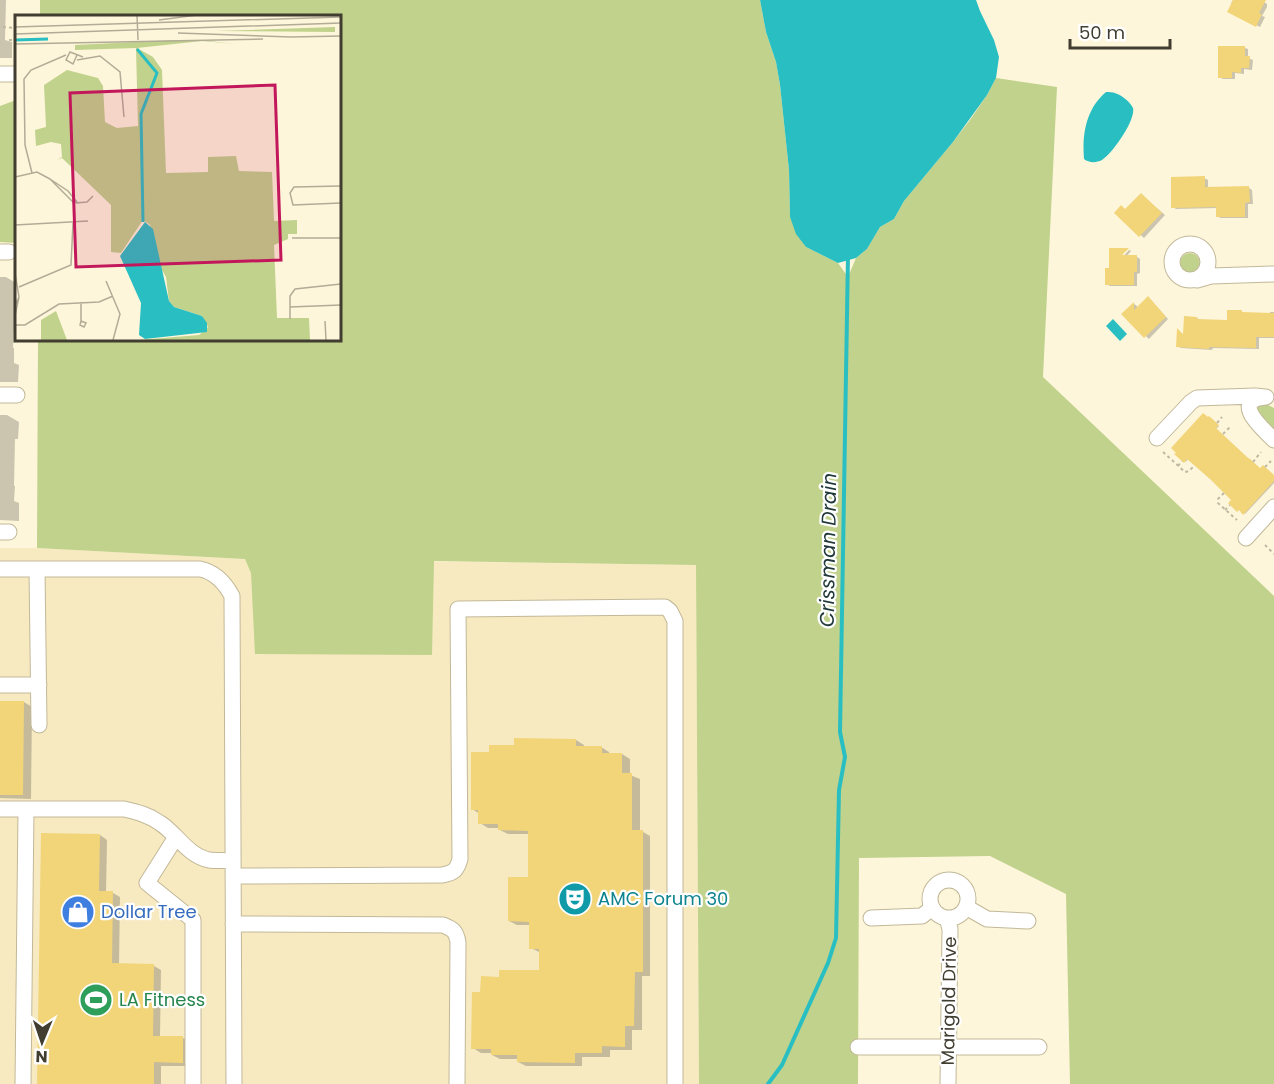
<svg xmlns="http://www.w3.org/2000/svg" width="1274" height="1084" viewBox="0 0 1274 1084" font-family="Poppins,sans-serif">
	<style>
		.built { fill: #f7eac1 }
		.green { fill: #c0d28b }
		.water { fill: #29bfc2 }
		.shadow { fill: #0003 }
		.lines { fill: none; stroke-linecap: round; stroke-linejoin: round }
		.stream { stroke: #29bfc2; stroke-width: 4 }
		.building { fill: #f2d579 }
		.minor-casing { stroke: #c2b898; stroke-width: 17 }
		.path { stroke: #bfb8a2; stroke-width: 2; stroke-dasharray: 3 3; stroke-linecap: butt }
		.minor { stroke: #fff; stroke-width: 15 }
		.labels { text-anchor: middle; stroke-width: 4.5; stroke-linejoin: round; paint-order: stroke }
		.culture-label { font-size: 18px; fill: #0d838f; stroke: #fff; text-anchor: start }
		.shop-label { font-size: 18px; fill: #366cbe; stroke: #fff; text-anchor: start }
		.leisure-label { font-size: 18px; fill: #27864d; stroke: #fff; text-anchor: start }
		.street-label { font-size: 18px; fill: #413d30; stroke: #fff }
		.water-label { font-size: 20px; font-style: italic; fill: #22393a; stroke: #fff }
		.inset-river { fill: none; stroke: #29bfc2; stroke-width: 3 }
		.inset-road { fill: none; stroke: #b2ac97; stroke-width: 1.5 }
		.view { fill: #c2185b; fill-opacity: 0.15; stroke: #c2185b; stroke-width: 3 }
		.inset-edge { fill: none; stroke: #413d30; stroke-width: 3 }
	</style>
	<rect width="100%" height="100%" fill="#fef6db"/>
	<!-- built -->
	<path class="built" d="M0,548H37L245,559L696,565L699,1084H0Z"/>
	<!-- green -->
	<path class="green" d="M40,0H760L766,32L776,62L780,85L789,170L790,217L806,247L838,263L848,277L856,258L867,249L880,227L894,219L904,201L953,142L970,120L987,95L996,78L1057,87L1043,377L1274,596V1084H1070L1066,894L990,856L859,858L858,1084H699L696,565L434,561L432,655L255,654L251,573L245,559L37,548L38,339H339V16H40Z
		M16,100V243L0,242V106Z
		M1180 263a10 10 0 1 1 20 0a10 10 0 1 1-20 0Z
		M1266,404L1274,408V431L1262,420L1257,409L1259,405Z"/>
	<!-- water -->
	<path class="water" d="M760,0H976L980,11L994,40L999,57L996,78L987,95L953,142L904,201L894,219L880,227L867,249L856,258L838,263L806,247L796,234L790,217L789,170L780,85L776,62L766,32Z
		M1106,92C1113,92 1118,93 1124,98C1127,100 1131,104 1133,108C1136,120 1112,154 1102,160C1096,163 1089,163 1084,159C1082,134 1086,109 1106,92Z
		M1113,319L1127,334L1120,341L1106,326Z"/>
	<!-- shadow -->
	<path class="shadow" d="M0,0H6L5,40L12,42V58H0Z
		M1233,0H1261L1267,4V7L1262,16L1265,17L1260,27L1229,11L1233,4L1231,3Z
		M1245,48L1248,49V58L1253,60L1252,70L1244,69V74L1235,73V79H1223L1219,77Z
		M1204,178L1208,180V189L1249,188L1252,190L1253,204H1248V218H1221L1218,217V208L1176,209L1173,207Z
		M1144,197L1165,215L1144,238L1116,213L1126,210Z
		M1129,250L1131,251L1126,257H1137L1140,259V273L1137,274V286H1110L1106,284L1110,270L1116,260L1118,262Z
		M0,277H6L16,283L13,348H14V363L19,365L18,382H0Z
		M1151,300L1168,319L1149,339L1123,314L1134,304L1137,306V309Z
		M1270,312H1274V338H1259V349L1213,348L1212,350L1181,348L1178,346L1187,340L1197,318L1200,320L1229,322L1245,314H1270Z
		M0,415H7L19,422L18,439H15L14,486H15L14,501L19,503V521L0,520Z
		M1211,418L1219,426L1216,429L1261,470L1274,479V483L1245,514L1240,510H1238L1233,499L1188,459L1186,462L1185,461Z
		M0,702H24L32,707L31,799L0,798Z
		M576,740L584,745V747H601L609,752V754H622L630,759V775L640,779V832H643L650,836V976H642V1030H632V1050H610V1057H582V1066H526L518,1062V1059H500L492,1055V1053H481L473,1048L482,994L501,978L541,972V953L531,948V925H517L509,921L529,879L530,834H508L500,830V828H488L480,823V814L472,809L491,753L516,746Z
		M100,835L107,840L106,893H113L120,897L119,965L154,966L161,970L160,1037L183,1038L190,1042V1066H161V1084H38Z"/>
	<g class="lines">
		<!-- stream -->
		<path class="stream" d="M768,1084L782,1065L828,963L836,938L839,790L845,757L840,732L848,255"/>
	</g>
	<!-- building -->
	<path class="building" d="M1233,0H1266L1259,13L1262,14L1256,27L1227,12Z
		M1218,46H1245V56H1250L1249,68H1241V73L1232,72V78H1218Z
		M1205,176V187L1249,186L1250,202L1245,203V217H1216V207L1171,208V177Z
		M1141,193L1162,213L1139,237L1114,213L1121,205L1125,209Z
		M1109,248H1129L1122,255H1137V272H1134V285H1105V268H1109Z
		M1148,296L1166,317L1144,338L1121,314L1134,302V310Z
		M1227,310H1242V312L1274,313V337H1256V348L1209,347V349L1176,347L1177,328L1183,334L1184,316L1197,317V319L1227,320Z
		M1203,413L1208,417L1209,416L1219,425L1216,428L1249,459V458L1260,468L1263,465L1274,475V481L1243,515L1239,510L1237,512L1228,503L1231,500L1210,479L1187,459L1184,463L1174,454L1176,453L1171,448Z
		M0,701H24L23,795H0Z
		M514,738L576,739V746H602V753H622V773H632V830H643V972H635L634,1026H625V1047L602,1046V1053H575V1063L517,1062V1055H491V1049H471L472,992H480L481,976L499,977V970H539V949H529V922L508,921V877H528V831L498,830V824H478V810H471V752H489V745H514Z
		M41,833L100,834L99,891H113L112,963L154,964L153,1036H183V1063L154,1062V1084H37Z"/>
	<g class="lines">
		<defs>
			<path id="minor" d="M0,74H16
				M1172 262a18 18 0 1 1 36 0a18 18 0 1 1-36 0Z
				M0,252H9
				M1197,280L1211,276L1274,274
				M0,395H17
				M1266,397C1229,400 1263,429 1274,440
				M1157,438L1191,402L1197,398L1255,396L1265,397
				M0,532H9
				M1246,538L1274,507
				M0,569H200C215,572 225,583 232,596L234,1084
				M37,569L39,725
				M0,685H39
				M0,809H124C137,812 149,815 160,823C177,834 187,855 209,860C216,861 225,860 233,861
				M176,837L147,883L193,920V1084
				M233,876L442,875C454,873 457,870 460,859L458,609L665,607L670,611L675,621V1084
				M930 899a19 19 0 1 1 38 0a19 19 0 1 1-38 0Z
				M966,907L987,919L1028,921
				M871,918L922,916L932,908
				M947,918L950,929L948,1084
				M233,924L443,925C453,929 456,931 458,942L457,1084
				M858,1047H1039
				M23,1084L26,809"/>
		</defs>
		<!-- minor casing -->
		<use href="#minor" class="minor-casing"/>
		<!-- path -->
		<path class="path" d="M3,27L16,28
			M9,40H16
			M1217,423L1222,417
			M1223,434L1231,426
			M1163,452L1185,472L1189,471L1194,466
			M1253,462L1261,452
			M1178,466L1182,461
			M1265,467L1271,461
			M1224,493L1218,499V503L1237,520
			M1225,510L1230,505
			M1265,545L1274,554"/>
		<!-- minor -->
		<use href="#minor" class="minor"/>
	</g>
	<!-- icons -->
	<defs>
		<symbol id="theatre-disc" viewBox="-11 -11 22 22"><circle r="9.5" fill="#0f9aa8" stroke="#fff"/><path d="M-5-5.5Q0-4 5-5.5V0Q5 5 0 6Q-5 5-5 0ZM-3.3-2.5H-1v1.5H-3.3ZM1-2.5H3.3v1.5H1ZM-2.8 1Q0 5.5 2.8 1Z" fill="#fff"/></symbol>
		<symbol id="shop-disc" viewBox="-11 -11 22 22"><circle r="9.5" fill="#3f7fe0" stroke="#fff"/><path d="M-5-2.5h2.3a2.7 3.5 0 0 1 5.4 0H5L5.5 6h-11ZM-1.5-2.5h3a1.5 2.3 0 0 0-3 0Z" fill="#fff"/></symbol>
		<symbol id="stadium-disc" viewBox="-11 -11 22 22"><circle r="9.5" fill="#2e9e5b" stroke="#fff"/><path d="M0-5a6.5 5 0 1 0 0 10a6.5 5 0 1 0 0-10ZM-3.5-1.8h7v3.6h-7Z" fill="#fff"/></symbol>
	</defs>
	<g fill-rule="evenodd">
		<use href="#theatre-disc" x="556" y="880" width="38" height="38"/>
		<use href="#shop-disc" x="59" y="893" width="38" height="38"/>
		<use href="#stadium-disc" x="77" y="981" width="38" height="38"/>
	</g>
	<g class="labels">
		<!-- culture labels -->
		<g class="culture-label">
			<text x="598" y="905">AMC Forum 30</text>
		</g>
		<!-- shop labels -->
		<g class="shop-label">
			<text x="101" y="918">Dollar Tree</text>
		</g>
		<!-- leisure labels -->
		<g class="leisure-label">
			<text x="119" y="1006">LA Fitness</text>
		</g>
		<!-- street labels -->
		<g class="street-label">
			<text transform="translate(949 1001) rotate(-89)" y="6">Marigold Drive</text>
		</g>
		<!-- water labels -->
		<g class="water-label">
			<text transform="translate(828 550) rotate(-89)" y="7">Crissman Drain</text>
		</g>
	</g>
	<!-- overview -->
	<g transform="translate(15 15)">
		<rect width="326" height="326" fill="#fef6db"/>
		<path d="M320,12V17L200,16ZM161,25H185L221,29L187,26L122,33L138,42L147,55L151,158L193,157V142L221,141L224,156L257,157L259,206L282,205V219H273V224L259,230L262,303H294L295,325H124L184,320L193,312L187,301L159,292L154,286L151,262L143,248L135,210L128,205L106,238L96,237V190L47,143L42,145L47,142L46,129L36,127L21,131L20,115L31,112L29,70L52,55L83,63L88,71L90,107L102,113L123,111L121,33L60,35V30ZM41,296L52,325H26V305Z" fill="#c0d28b"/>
		<path d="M130,207L138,214L154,286L159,292L187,301L192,308V317L130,324L124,320L126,288L105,241Z" fill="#29bfc2"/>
		<path class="inset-river" d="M0,25L33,24M122,34L142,58L126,99L128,207"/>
		<path class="inset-road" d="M122,0L123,25M144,5L182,0M0,12L326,2M163,18L276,22M0,19L326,8M276,22L326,21M0,29L248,24M62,40L58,49L51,45L55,37L68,42M62,45L85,41L105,57L109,102M17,158L10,130L9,64L16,55L51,40M0,162L22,157L35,164M35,164L53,176L62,187H58ZM326,171L279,172L275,178L278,190L326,188M61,188L72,187L78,181M0,210L73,206M277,223H326M0,258L4,282M91,266L105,299L98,325M4,272L56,250L58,208M0,290L4,282L0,300M275,292L326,290M275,304V281L280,274L326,269M66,306L71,308L69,312L65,310ZM310,306L311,325M66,307V287M0,310H10L44,289L84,287L98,281"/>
		<path class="view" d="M260,70L266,245L61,252L55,78Z"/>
		<rect width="326" height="326" class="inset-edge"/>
	</g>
	<!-- north arrow -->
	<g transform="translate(42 1042) rotate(182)" stroke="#ffffff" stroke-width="4.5" paint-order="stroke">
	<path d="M0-4.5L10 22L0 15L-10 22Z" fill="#413d30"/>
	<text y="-9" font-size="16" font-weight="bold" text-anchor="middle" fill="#413d30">N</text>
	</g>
	<!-- scale -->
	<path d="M1070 39v9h100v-9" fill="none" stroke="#413d30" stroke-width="3"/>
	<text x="1079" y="39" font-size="18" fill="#413d30" stroke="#ffffff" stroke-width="4.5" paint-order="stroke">50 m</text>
</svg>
